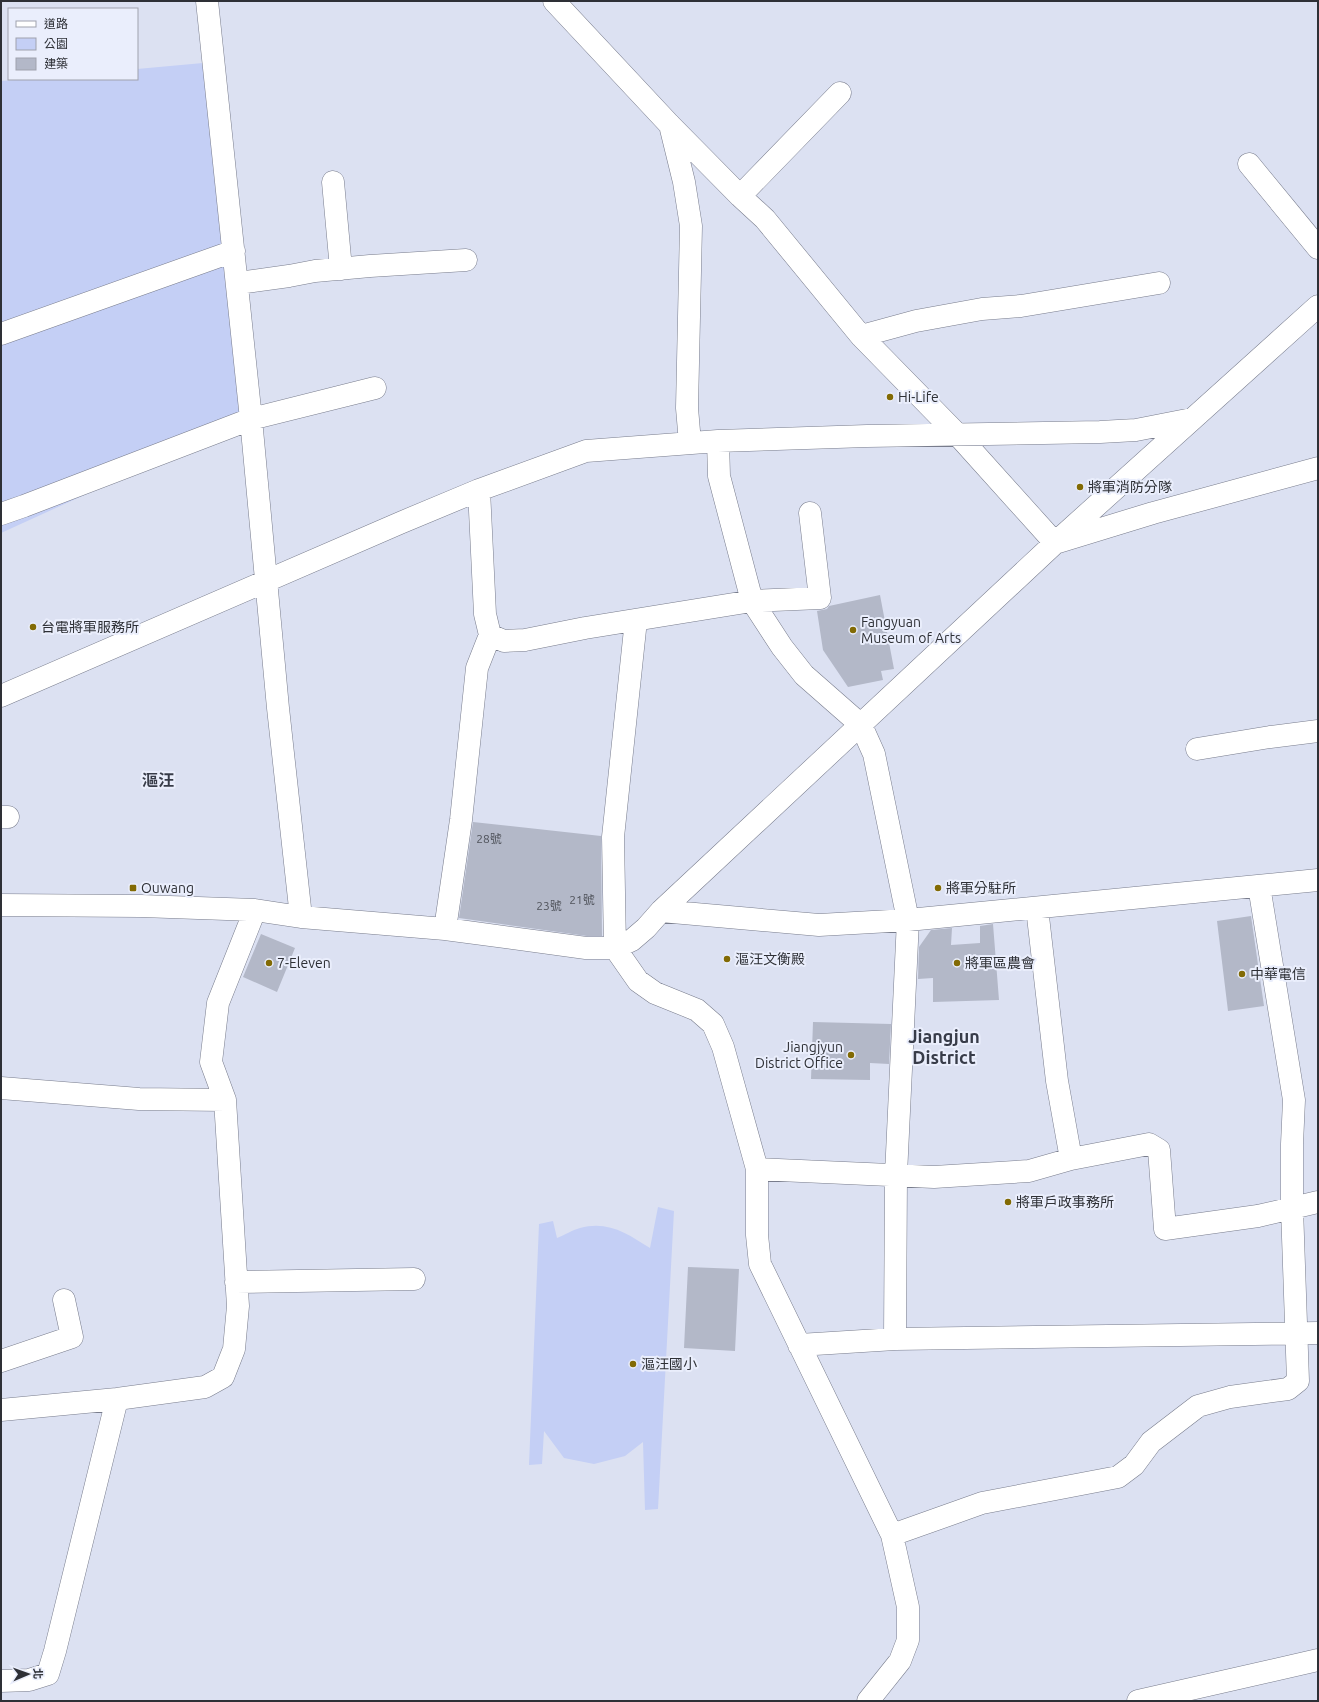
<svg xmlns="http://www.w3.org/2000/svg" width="1319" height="1702" viewBox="0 0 1319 1702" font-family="Ubuntu,'Noto Sans TC',sans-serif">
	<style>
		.green { fill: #c4cff5 }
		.building { fill: #b3b8c8 }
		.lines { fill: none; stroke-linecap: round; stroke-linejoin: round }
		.minor-casing { stroke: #787c8c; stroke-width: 23 }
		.minor { stroke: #fff; stroke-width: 22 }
		.poi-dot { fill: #826a04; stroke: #eaeefc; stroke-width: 1.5 }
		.labels { text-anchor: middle; stroke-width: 4; stroke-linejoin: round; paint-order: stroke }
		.number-label { font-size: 12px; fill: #4f525a }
		.poi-label { font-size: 14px; fill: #2e3036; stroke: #eaeefc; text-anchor: start }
		.quarter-label { font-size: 16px; font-weight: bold; fill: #383c49; stroke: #eaeefc }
		.district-label { font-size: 18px; font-weight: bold; fill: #383c49; stroke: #eaeefc }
	</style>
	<rect width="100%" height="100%" fill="#dce1f2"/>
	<!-- green -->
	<path class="green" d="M214,62L251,419L1,533V81L28,79H137V69Z
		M658,1207L674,1211L658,1509L645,1510L643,1442L625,1456L594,1464L564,1458L544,1431L542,1464L529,1465L539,1224L553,1221L557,1238C565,1235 572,1230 580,1228C608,1220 628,1234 650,1248Z"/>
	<!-- building -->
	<path class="building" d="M880,595L894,669L881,671L883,680L848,687L823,650L817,611L827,609L829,606Z
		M473,822L601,836L602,936H587L459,918Z
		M1251,916L1264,1006L1228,1011L1217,921Z
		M993,924L999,1000L933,1002V978L918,979L919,947L931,930L952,928L951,945L980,943V926Z
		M261,934L295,948L277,992L243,977Z
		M813,1022L891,1024L889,1064L870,1063V1080L811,1079Z
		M688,1267L739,1269L735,1351L684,1348Z"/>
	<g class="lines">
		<defs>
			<path id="minor" d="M207,1L251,419L278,708L301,917
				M554,1L669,124L740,196L765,219L861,336L956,433L1055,543L1153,513L1318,468
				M670,125L684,182L691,226L687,408L690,443
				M1249,164L1318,248
				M333,182L341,269
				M740,196L840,93
				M238,283L289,276L315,271L370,266L466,260
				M1,334L234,251
				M861,336L916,321L982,309L1021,306L1159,283
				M718,441L719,476L752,601L782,647L804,675L861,725L874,754L908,920L896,1175L895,1339
				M1,514L24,506L251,419L375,388
				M636,620L613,837L615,948L638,981L655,993L697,1010L713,1024L723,1047L757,1169V1235L760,1264L892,1535L908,1607V1640L900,1661L868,1701
				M490,635L504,641L525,640L585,628L752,601L820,598L810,513
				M1,696L400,523L479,490L586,451L718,441L867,436L1100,432L1136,430L1192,419
				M1197,749L1270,737L1318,731
				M1,817H8
				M1,905L141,906L255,910L301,917L445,929L586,948H615L632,940L646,928L661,911L1055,543L1318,306
				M1037,908L1057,1081L1071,1159
				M661,911L819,925L908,920L1318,880
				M445,929L461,820L477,668L490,635L485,614L479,490
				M1,1088L139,1099L225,1100
				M757,1169L934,1177L1029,1171L1071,1159L1149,1144L1159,1150L1165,1229L1258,1216L1318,1202
				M236,1282L414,1279
				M799,1345L895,1339L1318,1333
				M1,1361L72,1337L64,1300
				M1,1410L117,1399L205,1387L223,1377L234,1349L238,1306L225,1100L211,1062L218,1003L255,910
				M892,1535L982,1503L1118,1477L1134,1465L1151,1442L1198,1406L1230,1397L1288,1389L1298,1381L1292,1208V1144L1294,1100L1259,886
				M1,1681L29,1680L48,1674L55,1651L117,1399
				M1138,1701L1318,1660"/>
		</defs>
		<!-- minor casing -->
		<use href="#minor" class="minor-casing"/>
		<!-- minor -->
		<use href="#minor" class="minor"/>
	</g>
	<!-- markers -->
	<g class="poi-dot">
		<circle cx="890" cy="397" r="4"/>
		<circle cx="1080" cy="487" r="4"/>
		<circle cx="33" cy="627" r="4"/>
		<circle cx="853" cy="630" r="4"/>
		<rect x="129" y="884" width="8" height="8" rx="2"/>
		<circle cx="938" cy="888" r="4"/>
		<circle cx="727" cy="959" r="4"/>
		<circle cx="269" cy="963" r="4"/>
		<circle cx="957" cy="963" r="4"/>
		<circle cx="1242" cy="974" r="4"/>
		<circle cx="851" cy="1055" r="4"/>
		<circle cx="1008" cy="1202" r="4"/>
		<circle cx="633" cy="1364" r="4"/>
	</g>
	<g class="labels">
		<!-- number labels -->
		<g class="number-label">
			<text x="489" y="843">28號</text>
			<text x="582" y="904">21號</text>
			<text x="549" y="910">23號</text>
		</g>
		<!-- poi labels -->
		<g class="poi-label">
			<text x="898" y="402">Hi-Life</text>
			<text x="1088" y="492">將軍消防分隊</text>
			<text x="861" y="627">Fangyuan<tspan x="861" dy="16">Museum of Arts</tspan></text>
			<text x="41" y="632">台電將軍服務所</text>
			<text x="141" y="893">Ouwang</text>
			<text x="946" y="893">將軍分駐所</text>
			<text x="735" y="964">漚汪文衡殿</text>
			<text x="277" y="968">7-Eleven</text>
			<text x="965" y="968">將軍區農會</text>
			<text x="1250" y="979">中華電信</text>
			<text x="843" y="1052" text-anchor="end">Jiangjyun<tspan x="843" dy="16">District Office</tspan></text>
			<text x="1016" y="1207">將軍戶政事務所</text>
			<text x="641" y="1369">漚汪國小</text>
		</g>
		<!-- quarter labels -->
		<g class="quarter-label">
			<text x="158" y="786">漚汪</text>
		</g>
		<!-- district labels -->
		<g class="district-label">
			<text x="944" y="1043">Jiangjun<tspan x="944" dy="21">District</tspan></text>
		</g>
	</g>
	<!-- border -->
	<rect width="1319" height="1702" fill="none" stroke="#2e3036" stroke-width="4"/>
	<!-- legend -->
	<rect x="8" y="8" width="130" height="72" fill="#eaeefc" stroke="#9fa2ad"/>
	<rect x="16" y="21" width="20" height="6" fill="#ffffff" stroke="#9fa2ad"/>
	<text x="44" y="28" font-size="12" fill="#2e3036">道路</text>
	<rect x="16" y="38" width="20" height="12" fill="#c4cff5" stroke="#9fa2ad"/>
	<text x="44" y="48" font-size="12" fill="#2e3036">公園</text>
	<rect x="16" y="58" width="20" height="12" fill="#b3b8c8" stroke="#9fa2ad"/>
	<text x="44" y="68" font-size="12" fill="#2e3036">建築</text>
	<!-- north arrow -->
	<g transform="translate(28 1674) rotate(88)" stroke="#eaeefc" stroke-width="3" paint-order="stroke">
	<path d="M0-3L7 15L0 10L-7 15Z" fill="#2e3036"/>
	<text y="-6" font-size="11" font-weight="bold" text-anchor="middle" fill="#2e3036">北</text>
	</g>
</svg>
